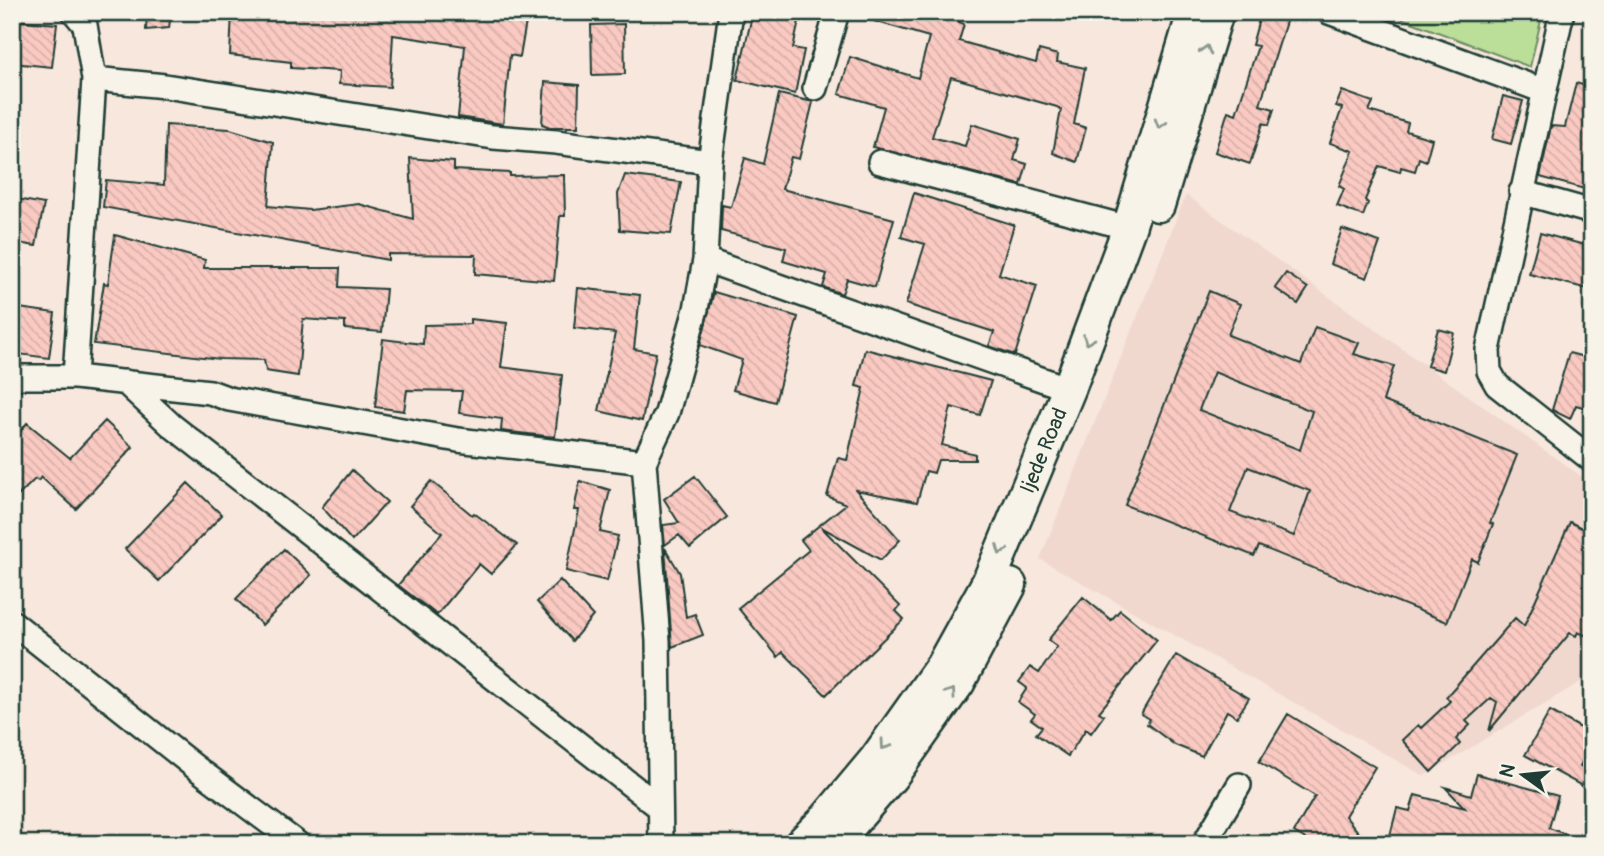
<svg xmlns="http://www.w3.org/2000/svg" width="1604" height="856" viewBox="0 0 1604 856" font-family="Pangolin,sans-serif">
	<style>
		.built { fill: #f0d8cf }
		.pitch { fill: #bbde99; stroke: #6d8e66; stroke-width: 2 }
		.building { fill: url(#building-back-hatch); stroke: #1f3d34; stroke-width: 2; fill-rule: evenodd }
		.lines { fill: none; stroke-linecap: round; stroke-linejoin: round }
		.minor-casing { stroke: #1f3d34; stroke-width: 28 }
		.secondary-casing { stroke: #1f3d34; stroke-width: 37 }
		.minor { stroke: #f7f3e8; stroke-width: 23 }
		.secondary { stroke: #f7f3e8; stroke-width: 32 }
		.oneway { stroke: #8b988e }
		.labels { text-anchor: middle; stroke-width: 6; stroke-linejoin: round; paint-order: stroke }
		.street-label { font-size: 21px; fill: #1f3d34; stroke: #f7f3e8 }
	</style>
	<defs>
		<pattern id="building-back-hatch" width="6" height="6" patternUnits="userSpaceOnUse" patternTransform="scale(1.75)"><rect width="6" height="6" fill="#facac2"/><path d="M-1 5l2 2M0 0l6 6M5-1l2 2" fill="none" stroke="#d6aea7"/></pattern>
	</defs>
	<rect width="100%" height="100%" fill="#f8e7dd"/>
	<filter id="ink" filterUnits="userSpaceOnUse"><feTurbulence type="fractalNoise" baseFrequency=".0143" numOctaves="2"/><feDisplacementMap in="SourceGraphic" scale="14" xChannelSelector="R" yChannelSelector="G"/><feConvolveMatrix kernelMatrix="1 2 1 2 8 2 1 2 1" color-interpolation-filters="sRGB"/></filter>
	<g filter="url(#ink)">
		<!-- built -->
		<path class="built" d="M1186,195L1592,484V675L1424,776L1040,559Z"/>
		<!-- pitch -->
		<path class="pitch" d="M1385,12H1543L1530,67Z"/>
		<!-- building -->
		<path class="building" d="M147,12H171L169,28L146,30Z
			M232,12H505L527,16L520,57L510,55L503,124L458,117L465,46L393,35L390,87L339,84L340,71L291,68V62L230,55Z
			M753,12H801L793,48L804,50L795,94L737,80Z
			M861,12H962L959,22L964,24L959,41L1036,63L1039,50L1058,55L1057,62L1085,68L1074,124L1086,128L1077,162L1053,153L1061,110L1057,107L951,77L932,137L965,146L972,124L1020,139L1014,160L1027,164L1021,185L873,147L884,107L839,94L850,57L918,78L929,37L860,17Z
			M1261,12H1289L1260,105L1274,109L1269,125L1263,123L1250,164L1215,152L1228,111L1236,114L1258,46L1252,45Z
			M12,20L57,24L52,67L12,63Z
			M624,24L625,74L592,75L591,25Z
			M545,82L579,85L578,127H550L542,124Z
			M1576,83L1592,88V191L1540,177L1551,126L1565,127Z
			M1342,91L1373,102L1369,111L1408,123L1406,131L1432,139L1426,161L1419,158L1415,171L1401,167L1400,172L1379,166L1365,200L1368,203L1363,216L1337,206L1344,189L1339,186L1353,151L1330,143L1342,108L1336,106Z
			M779,94L813,102L799,159L791,157L782,189L894,219L875,287L847,279L842,294L823,287L827,274L783,261L786,248L721,231L722,205L731,207L745,158L763,164Z
			M1503,96L1523,101L1511,144L1492,139Z
			M166,125L230,129L273,142L268,206L310,210L359,204L413,219L410,158L454,162V170L510,173V176L564,175L565,216H560L554,281L475,274L476,255L388,254V260L103,207L106,180L164,185Z
			M625,175L681,182L671,234L620,230L618,194Z
			M914,193L1014,225L999,274L1037,286L1015,355L989,346L994,332L906,304L925,244L901,237Z
			M12,198L44,204L36,246L12,242Z
			M1342,229L1380,242L1367,278L1330,264Z
			M1540,233L1592,247V290L1529,274Z
			M115,235L205,260L204,268H340L339,287L386,289L382,332L345,329V322L303,319L298,376L266,371L264,360L220,359L94,344L104,283L108,284Z
			M1286,273L1308,288L1298,304L1275,288Z
			M578,288L640,295L634,349L656,353L642,421L599,411L615,333L574,328Z
			M1209,291L1240,304L1228,335L1301,364L1315,327L1359,343L1354,354L1394,366L1383,401L1517,455L1490,523L1493,524L1478,562L1472,559L1447,622L1259,546L1254,556L1125,505ZM1214,372L1312,411L1300,450L1199,410ZM1248,467L1310,491L1294,536L1230,512Z
			M714,292L798,317L775,402L733,390L742,360L700,345Z
			M12,307L55,313L49,358L18,354L20,336L12,335Z
			M470,319L507,323L501,367L562,375L555,437L501,431L502,419L459,413L462,391L407,390L404,411L375,407L383,339L423,344L424,325L470,324Z
			M1438,329L1454,333L1444,371L1427,366Z
			M865,349L991,381L980,415L951,407L942,445L975,454V460H938L934,473L926,471L917,502L856,490L900,540L881,560L821,527L900,606L896,611L904,619L826,695L783,652L778,657L738,608L809,550L801,540L846,504L827,496L838,458L847,460L864,388L856,386Z
			M1569,353L1592,359L1589,409L1576,405L1570,419L1552,410Z
			M105,421L133,447L76,509L41,477L38,481L35,479L12,502V441L27,423L70,458Z
			M352,470L387,502L352,541L322,507Z
			M695,476L727,517L690,548L679,535L665,545L663,525L679,523L664,499Z
			M431,481L472,515L474,513L517,545L491,574L479,564L437,615L398,585L442,533L410,506Z
			M580,481L610,490L600,532L618,536L607,581L566,571L579,510H574Z
			M188,483L222,515L159,581L125,549Z
			M1570,522L1592,533V638L1578,632L1576,636L1570,633L1489,731L1497,702L1491,698L1466,721L1470,725L1456,739L1460,744L1431,772L1402,740L1418,725L1421,728L1450,701L1446,697L1515,618L1524,626Z
			M665,548L680,573L686,617L695,614L703,635L672,647Z
			M284,549L311,575L262,625L236,599Z
			M560,580L593,616L572,641L537,602Z
			M1083,597L1111,620L1120,610L1157,640L1099,712L1104,715L1091,733L1086,729L1068,756L1036,734L1042,727L1031,719L1035,714L1018,702L1027,688L1019,682L1030,667L1039,673L1057,647L1048,640Z
			M1176,655L1249,698L1237,717L1227,711L1202,756L1175,745L1147,724L1150,719L1141,714Z
			M1550,711L1590,733L1582,747L1588,751L1580,766L1590,772L1582,786L1525,755Z
			M1288,714L1375,767L1345,816L1368,844H1314L1294,832L1315,796L1259,762Z
			M1477,774L1558,796L1549,828L1578,839L1577,844H1388L1397,808L1410,811L1415,795L1465,808L1445,787L1471,795Z"/>
		<g class="lines">
			<defs>
				<path id="minor" d="M74,12L85,25L94,79L165,86L493,137L556,142L710,162
					M1329,12L1544,91
					M1562,12L1488,350L1489,371L1497,385L1592,460
					M815,88L837,12
					M880,162L1129,228
					M1521,192L1592,212
					M705,260L1069,389
					M12,377H75L210,392L229,399L458,440L644,462
					M75,377L94,79
					M125,382L171,425L659,807
					M12,622L195,767L298,844
					M661,844L658,641L644,462L667,413L696,309L705,260L710,162L731,12
					M1204,844L1239,785
					M1591,844L1592,840"/>
				<g id="secondary">
					<path d="M1158,205L1217,12"/>
					<path id="s1" d="M801,844L825,820L876,759L942,666L989,581L1069,389L1129,228L1194,12"/>
					<path d="M834,844L891,777L958,683L1010,585"/>
				</g>
			</defs>
			<!-- minor casing -->
			<use href="#minor" class="minor-casing"/>
			<!-- secondary casing -->
			<use href="#secondary" class="secondary-casing"/>
			<!-- minor -->
			<use href="#minor" class="minor"/>
			<!-- secondary -->
			<use href="#secondary" class="secondary"/>
		</g>
		<!-- one-way arrows -->
		<defs><path id="oneway-chevron" d="M-2-3.5L2.5 0L-2 3.5" fill="none" stroke-width="1.6" stroke-linecap="round" stroke-linejoin="round" transform="scale(1.75)"/></defs>
		<g class="oneway">
			<use href="#oneway-chevron" transform="translate(1206 50) rotate(-74)"/>
			<use href="#oneway-chevron" transform="translate(1160 124) rotate(107)"/>
			<use href="#oneway-chevron" transform="translate(1088 340) rotate(111)"/>
			<use href="#oneway-chevron" transform="translate(1001 550) rotate(112)"/>
			<use href="#oneway-chevron" transform="translate(951 693) rotate(-55)"/>
			<use href="#oneway-chevron" transform="translate(885 745) rotate(125)"/>
		</g>
	</g>
	<g class="labels">
		<!-- street labels -->
		<g class="street-label">
			<text dy="7" stroke="none"><textPath href="#s1" startOffset="466">Ijede Road</textPath></text>
		</g>
	</g>
	<!-- margin -->
	<rect width="1604" height="856" fill="none" stroke="#f7f3e8" stroke-width="42"/>
	<rect x="21" y="21" width="1562" height="814" fill="none" stroke="#1f3d34" stroke-width="2.5" filter="url(#ink)"/>
	<!-- north arrow -->
	<g transform="translate(1523 775) rotate(285)" stroke="#f7f3e8" stroke-width="5" paint-order="stroke">
	<path d="M0-5L12 26L0 18L-12 26Z" fill="#1f3d34"/>
	<text y="-10" font-size="19" font-weight="bold" text-anchor="middle" fill="#1f3d34">N</text>
	</g>
</svg>
